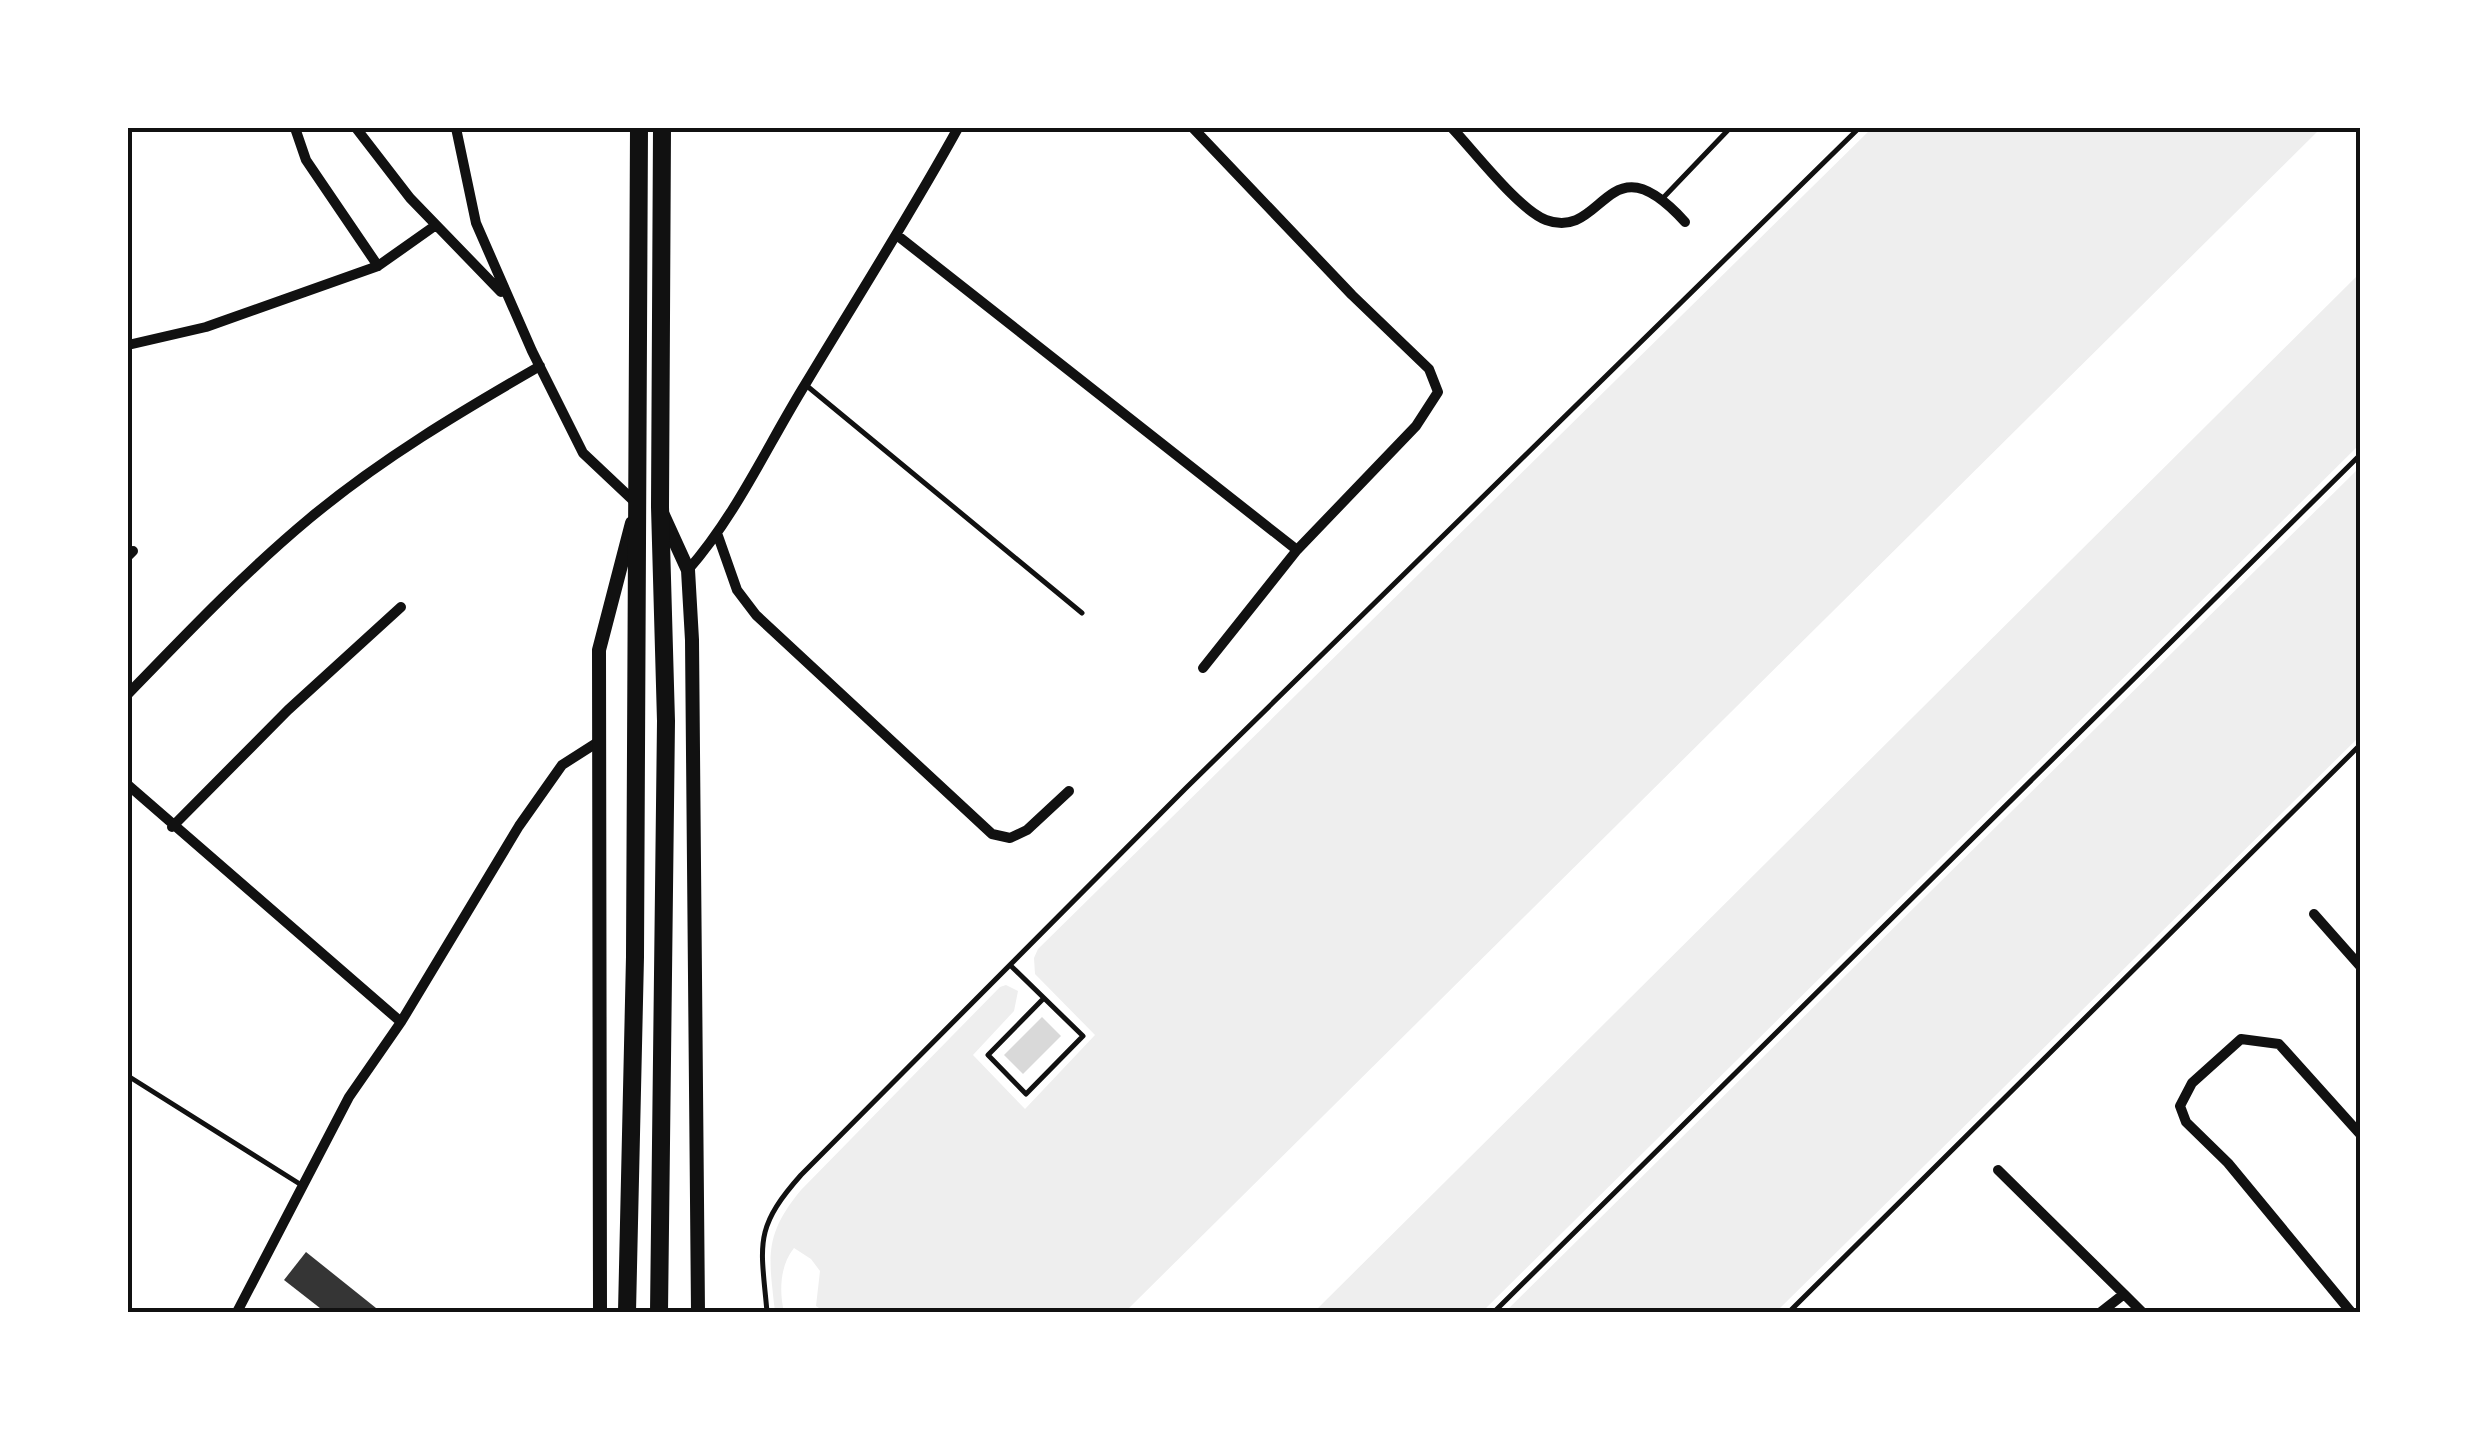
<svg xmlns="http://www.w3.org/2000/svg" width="2488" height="1440" viewBox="0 0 2488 1440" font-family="'Open Sans',sans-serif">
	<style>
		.green { fill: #eee }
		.water { fill: #d9d9d9 }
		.building { fill: #353535 }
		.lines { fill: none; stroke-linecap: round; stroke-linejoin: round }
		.service { stroke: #111; stroke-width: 5 }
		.minor { stroke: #111; stroke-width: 10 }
		.tertiary { stroke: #111; stroke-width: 14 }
		.trunk { stroke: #111; stroke-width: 18 }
		.neatline { fill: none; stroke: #111; stroke-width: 4 }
	</style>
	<rect width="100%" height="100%" fill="#fff"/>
	<!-- green -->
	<path class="green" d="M1872,128H2321L1125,1312H825L816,1306L820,1271L811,1259L794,1248C780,1265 779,1291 784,1312H775C769,1257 763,1236 801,1190L1000,987L1006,985L1018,991L1014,1011L973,1055L1025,1109L1095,1035L1035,974L1034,958L1038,949Z
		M2360,273V444L1482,1312H1314Z
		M2360,467V736L1776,1312H1505Z"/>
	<!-- water -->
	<path class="water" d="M1042,1017L1061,1036L1023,1074L1004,1055Z"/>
	<!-- building -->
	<path class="building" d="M306,1252L381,1312H325L284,1280Z"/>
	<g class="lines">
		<!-- service -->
		<path class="service" d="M1663,198L1730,128
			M807,386L1082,613
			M1010,965L1083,1036L1026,1094L988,1055L1044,998
			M128,1076L303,1186
			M767,1312C761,1244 753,1229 801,1175L1186,788L1859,128
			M1494,1312L2360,455
			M1789,1312L2360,745"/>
		<!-- minor -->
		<path class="minor" d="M295,128L306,160L378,266
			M356,128L410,198L501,292
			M456,128L476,223L532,351L583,453L636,503
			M1193,128L1352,295L1429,369L1438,392L1416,426L1297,550L1203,668
			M1452,128C1473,150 1519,210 1546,220C1605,242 1606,135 1685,222
			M898,236L1297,550
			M128,345L206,327L378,266L436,225
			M718,536L737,590L756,615L992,834L1010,838L1027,830L1069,791
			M128,556L133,551
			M688,570C737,514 767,446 806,383C857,298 910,215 958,128
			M128,694C186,634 245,572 310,518C381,459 460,412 540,366
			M128,785L401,1022
			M172,827L288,710L401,607
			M2314,914L2360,966
			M1998,1170L2124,1294
			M237,1312L349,1097L401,1022L519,826L562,765L598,742
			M2101,1312L2124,1294L2142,1312
			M2351,1312L2228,1163L2186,1122L2180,1106L2192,1083L2241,1039L2279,1044L2360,1134"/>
		<!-- tertiary -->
		<path class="tertiary" d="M662,513L688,570L692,640L698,1312
			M600,1312L599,650L632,523"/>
		<!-- trunk -->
		<path class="trunk" d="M627,1312L635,957L639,128
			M659,1312L666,721L660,507L662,128"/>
	</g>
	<!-- border -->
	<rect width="2488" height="1440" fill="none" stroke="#ffffff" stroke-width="260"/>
	<rect x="130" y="130" width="2228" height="1180" class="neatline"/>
</svg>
